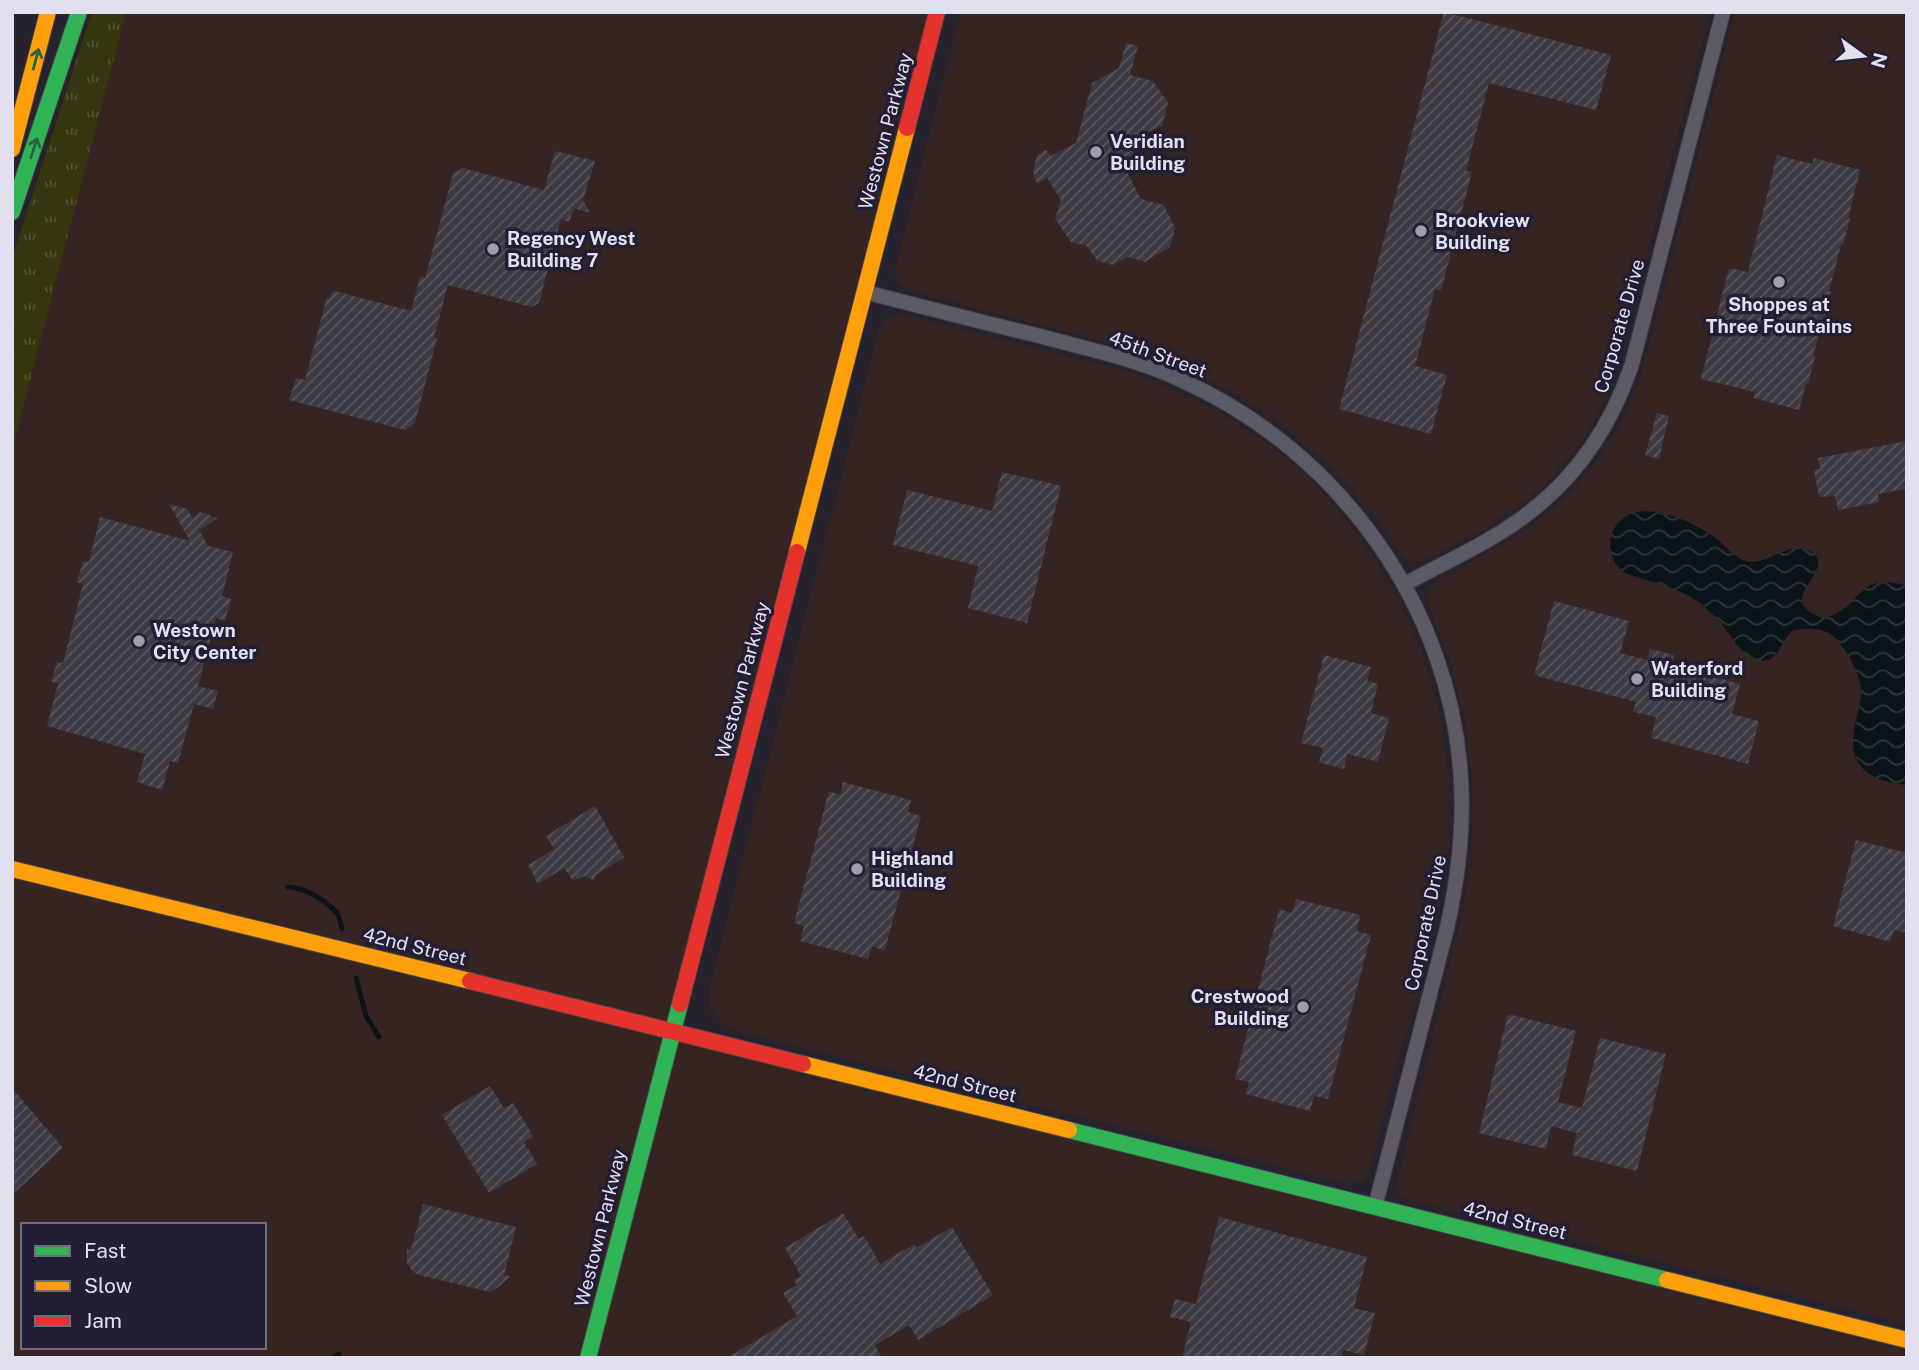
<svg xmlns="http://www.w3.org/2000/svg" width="1919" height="1370" viewBox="0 0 1919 1370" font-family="'Public Sans',sans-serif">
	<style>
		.commercial { fill: #352422; fill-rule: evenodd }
		.grass { fill: url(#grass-tufts) }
		.water { fill: url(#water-waves) }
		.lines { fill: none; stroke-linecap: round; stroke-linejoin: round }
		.stream { stroke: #0b1519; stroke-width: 5 }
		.building { fill: url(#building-hatch) }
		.street-casing { stroke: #423f49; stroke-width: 16 }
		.fast-casing { stroke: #423f49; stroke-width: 18 }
		.slow-casing { stroke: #423f49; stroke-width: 18 }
		.jam-casing { stroke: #423f49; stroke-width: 18 }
		.street { stroke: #5d5a65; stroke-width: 14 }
		.fast { stroke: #30b455; stroke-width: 16 }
		.slow { stroke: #ff9f0a; stroke-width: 16 }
		.jam { stroke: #e5322d; stroke-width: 16 }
		.oneway { stroke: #296242 }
		.poi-dot { fill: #a09dab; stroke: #231e33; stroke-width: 2.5 }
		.labels { text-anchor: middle; stroke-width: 7; stroke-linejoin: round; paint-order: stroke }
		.street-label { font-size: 19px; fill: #e2dfee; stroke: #231e33 }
		.poi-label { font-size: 19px; font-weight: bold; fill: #e2dfee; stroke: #231e33; text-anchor: start }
	</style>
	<defs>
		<pattern id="grass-tufts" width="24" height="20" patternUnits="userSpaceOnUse" patternTransform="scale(1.75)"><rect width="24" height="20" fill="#35350e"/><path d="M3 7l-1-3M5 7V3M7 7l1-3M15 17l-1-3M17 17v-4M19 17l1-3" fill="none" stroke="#525231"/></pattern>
		<pattern id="water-waves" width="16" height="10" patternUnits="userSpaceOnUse" patternTransform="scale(1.75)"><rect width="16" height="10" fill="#0b1519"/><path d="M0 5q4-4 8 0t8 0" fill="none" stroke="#2e373b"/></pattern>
		<pattern id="building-hatch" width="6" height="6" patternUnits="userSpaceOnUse" patternTransform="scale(1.75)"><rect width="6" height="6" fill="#3d3a44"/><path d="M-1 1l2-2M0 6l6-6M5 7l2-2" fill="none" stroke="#59565f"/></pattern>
	</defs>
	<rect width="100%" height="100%" fill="#26232e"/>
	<!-- commercial -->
	<path class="commercial" d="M126,12H937L672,1031L1907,1341V1358H12V451ZM23,1225H264V1347H23Z
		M961,12H1710L1615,376L1605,401L1578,447L1548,481L1513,510L1494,523L1424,561L1411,562L1403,557L1374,516L1327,463L1273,418L1214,382L1182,367L1149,354L905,289L897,280L895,273L896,265Z
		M1735,12H1907V1324L1410,1200L1400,1195L1396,1185L1463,911L1473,842V780L1465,720L1450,661L1428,604L1427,594L1432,585L1437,581L1517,536L1557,505L1592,468L1619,426L1639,381L1646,357Z
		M899,314L1125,371L1155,381L1213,408L1267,443L1316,485L1358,534L1393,589L1421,649L1440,713L1449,779V846L1439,912L1415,1005L1397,1061L1369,1173L1362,1182L1348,1184L738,1032L721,1023L710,1008L709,991L879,329L888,317Z"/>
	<!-- grass -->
	<path class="grass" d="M92,12H126L12,451V258Z"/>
	<!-- water -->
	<path class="water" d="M1645,511C1672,513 1696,523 1718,540C1726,547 1734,556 1743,560C1766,570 1792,534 1815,555C1830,568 1791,593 1805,608C1808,612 1818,616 1823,618C1852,614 1857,583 1884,582C1892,582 1900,584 1907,585V785C1868,781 1846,766 1855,724C1857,713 1863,698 1861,687C1858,673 1850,655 1840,644C1830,630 1819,628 1803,629C1797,630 1793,629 1789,634C1780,644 1777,664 1760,660C1741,656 1732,638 1722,624C1715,616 1707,609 1699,602C1677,587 1650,582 1625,573C1606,560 1605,533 1623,518C1629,513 1637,512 1645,511Z"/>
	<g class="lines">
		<!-- stream -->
		<path class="stream" d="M288,887C306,888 325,900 337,913C340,918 341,924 342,929
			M356,978L366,1016L379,1037
			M333,1358L339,1354"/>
	</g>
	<!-- building -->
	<path class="building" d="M1444,12L1611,55L1596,110L1489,83L1466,171L1472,172L1441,291L1435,289L1415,366L1447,375L1431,434L1339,409Z
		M1126,43L1138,46L1130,75L1153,81L1168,103L1162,126L1139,136L1128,174L1141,199L1164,205L1175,228L1170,247L1145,262L1128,257L1113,265L1097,261L1087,246L1071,242L1055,219L1061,200L1047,178L1037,184L1033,172L1037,155L1046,150L1051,156L1076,143L1092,83L1119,68Z
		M555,151L595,161L583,200L590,213L574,208L569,222L561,219L539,303L532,307L448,285L434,337L437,338L415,423L405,430L289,400L296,378L305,380L326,300L334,291L411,311L420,277L425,278L453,174L463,168L544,190Z
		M1777,155L1812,164L1814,158L1860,170L1848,218L1850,219L1843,245H1841L1829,291L1831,292L1825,318L1823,317L1813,357H1815L1808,384L1806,383L1799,410L1753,398L1755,392L1701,379L1729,268L1748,272Z
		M1657,413L1669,416L1659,459L1645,455Z
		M1907,441V482H1904L1905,489L1878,494L1879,502L1838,510L1835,496L1819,497L1814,470L1820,469L1818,458Z
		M1002,472L1061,486L1027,623L968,608L978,566L893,545L907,490L992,511Z
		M169,504L187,509L193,518L200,512L218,518L199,530L208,546L233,552L222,596L231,599L225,621L216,618L198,686L218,691L213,709L194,704L178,763L170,761L162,790L137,782L145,754L47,726L58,683L51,682L57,662L63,663L83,584L77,582L83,561L89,562L100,517L190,541Z
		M1554,601L1629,621L1620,653L1647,660L1650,649L1674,655L1671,665L1740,684L1732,714L1759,721L1748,764L1651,738L1656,717L1633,712L1636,702L1534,675Z
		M1324,655L1371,667L1367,681L1378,684L1371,713L1389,718L1378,762L1347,754L1344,769L1319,762L1323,748L1301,743Z
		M843,782L911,800L908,812L921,816L885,950L872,947L868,959L800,941L804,926L794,923L829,791L840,795Z
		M595,806L624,857L596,875L594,880L584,876L573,881L564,868L538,884L528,865L554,849L546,836Z
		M1856,840L1907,853V933L1894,930L1890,942L1833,926Z
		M1296,899L1360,915L1357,931L1371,935L1328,1099L1314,1096L1310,1111L1246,1094L1249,1082L1235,1079L1279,909L1292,913Z
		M1508,1014L1576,1031L1558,1102L1582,1108L1600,1038L1666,1054L1637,1171L1572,1155L1577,1133L1551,1126L1546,1149L1479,1133Z
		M490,1086L504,1108L513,1103L533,1136L524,1142L537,1164L489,1193L442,1115Z
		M12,1088L63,1148L12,1195Z
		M423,1204L516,1227L504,1275L510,1276L500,1286L490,1292L419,1275L413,1272L407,1263V1249L411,1250Z
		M843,1213L859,1239L864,1236L880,1264L914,1244L916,1248L952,1227L993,1295L918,1340L909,1325L875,1345L882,1358H727L797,1316L783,1293L797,1285L794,1280L801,1276L785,1248Z
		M1219,1217L1367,1257L1354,1308L1375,1313L1364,1355L1343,1350L1341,1358H1182L1191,1322L1170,1317L1175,1299L1196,1304Z"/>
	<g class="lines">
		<defs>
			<path id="street" d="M865,292C923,307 981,322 1040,336C1087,349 1137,359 1181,380C1339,451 1452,607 1461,781C1464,831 1458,879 1447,928L1375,1207
				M1405,584C1445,562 1489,543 1526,515C1577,477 1612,424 1632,364L1723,12"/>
			<path id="fast" d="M12,212L79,12
				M1069,1130L1667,1280
				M588,1358L680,1004"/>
			<path id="slow" d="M12,149L48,12
				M797,552L907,128
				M12,869L470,981
				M803,1064L1069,1130
				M1667,1280L1907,1340"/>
			<path id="jam" d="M907,128L937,12
				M470,981L803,1064
				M680,1004L797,552"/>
		</defs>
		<!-- street casing -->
		<use href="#street" class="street-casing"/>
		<!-- fast casing -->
		<use href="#fast" class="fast-casing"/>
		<!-- slow casing -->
		<use href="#slow" class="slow-casing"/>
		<!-- jam casing -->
		<use href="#jam" class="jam-casing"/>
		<!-- street -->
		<use href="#street" class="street"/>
		<!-- fast -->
		<use href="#fast" class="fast"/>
		<!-- slow -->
		<use href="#slow" class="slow"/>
		<!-- jam -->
		<use href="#jam" class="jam"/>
	</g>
	<!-- one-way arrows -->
	<defs><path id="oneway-shaft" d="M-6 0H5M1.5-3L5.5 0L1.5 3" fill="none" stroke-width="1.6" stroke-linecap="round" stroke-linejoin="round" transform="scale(1.75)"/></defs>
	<g class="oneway">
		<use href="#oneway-shaft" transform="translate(36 59) rotate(-75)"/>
		<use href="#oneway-shaft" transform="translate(34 148) rotate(-72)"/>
	</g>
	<!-- markers -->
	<g class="poi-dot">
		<circle cx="1096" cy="152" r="7"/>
		<circle cx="1421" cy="231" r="7"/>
		<circle cx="493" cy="249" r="7"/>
		<circle cx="1779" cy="282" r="7"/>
		<circle cx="139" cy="641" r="7"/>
		<circle cx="1637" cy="679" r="7"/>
		<circle cx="857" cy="869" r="7"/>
		<circle cx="1303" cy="1007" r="7"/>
	</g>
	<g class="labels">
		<!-- street labels -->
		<g class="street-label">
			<text transform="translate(885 131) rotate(-75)" y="7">Westown Parkway</text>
			<text transform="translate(1619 326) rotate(-74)" y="7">Corporate Drive</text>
			<text transform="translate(1158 354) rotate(20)" y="7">45th Street</text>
			<text transform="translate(742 680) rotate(-75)" y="7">Westown Parkway</text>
			<text transform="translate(1425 923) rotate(-78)" y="7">Corporate Drive</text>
			<text transform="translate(415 946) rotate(14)" y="7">42nd Street</text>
			<text transform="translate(965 1083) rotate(14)" y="7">42nd Street</text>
			<text transform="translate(1515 1220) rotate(14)" y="7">42nd Street</text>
			<text transform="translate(600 1228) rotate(-76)" y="7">Westown Parkway</text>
		</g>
		<!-- poi labels -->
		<g class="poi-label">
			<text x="1110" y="148">Veridian<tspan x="1110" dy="22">Building</tspan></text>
			<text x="1435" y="227">Brookview<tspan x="1435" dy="22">Building</tspan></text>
			<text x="507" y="245">Regency West<tspan x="507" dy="22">Building 7</tspan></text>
			<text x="1779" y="311" text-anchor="middle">Shoppes at<tspan x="1779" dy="22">Three Fountains</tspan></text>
			<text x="153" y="637">Westown<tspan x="153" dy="22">City Center</tspan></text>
			<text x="1651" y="675">Waterford<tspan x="1651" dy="22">Building</tspan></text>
			<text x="871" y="865">Highland<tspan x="871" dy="22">Building</tspan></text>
			<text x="1289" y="1003" text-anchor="end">Crestwood<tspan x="1289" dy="22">Building</tspan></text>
		</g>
	</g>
	<!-- border -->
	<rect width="1919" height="1370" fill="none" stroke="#e2dfee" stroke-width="28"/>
	<!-- legend -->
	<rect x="21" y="1223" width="245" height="126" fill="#231e33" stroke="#6f6b7e" stroke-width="2"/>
	<rect x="35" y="1246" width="35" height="10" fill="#30b455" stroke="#6f6b7e" stroke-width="2"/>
	<text x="84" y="1258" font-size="21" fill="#e2dfee">Fast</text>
	<rect x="35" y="1281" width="35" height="10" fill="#ff9f0a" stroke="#6f6b7e" stroke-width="2"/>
	<text x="84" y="1293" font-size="21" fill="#e2dfee">Slow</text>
	<rect x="35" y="1316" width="35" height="10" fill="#e5322d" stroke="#6f6b7e" stroke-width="2"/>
	<text x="84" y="1328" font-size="21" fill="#e2dfee">Jam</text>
	<!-- north arrow -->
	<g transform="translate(1863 56) rotate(105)" stroke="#231e33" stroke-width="5" paint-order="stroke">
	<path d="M0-5L12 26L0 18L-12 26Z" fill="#e2dfee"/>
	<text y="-10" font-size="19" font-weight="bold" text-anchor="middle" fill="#e2dfee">N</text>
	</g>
</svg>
